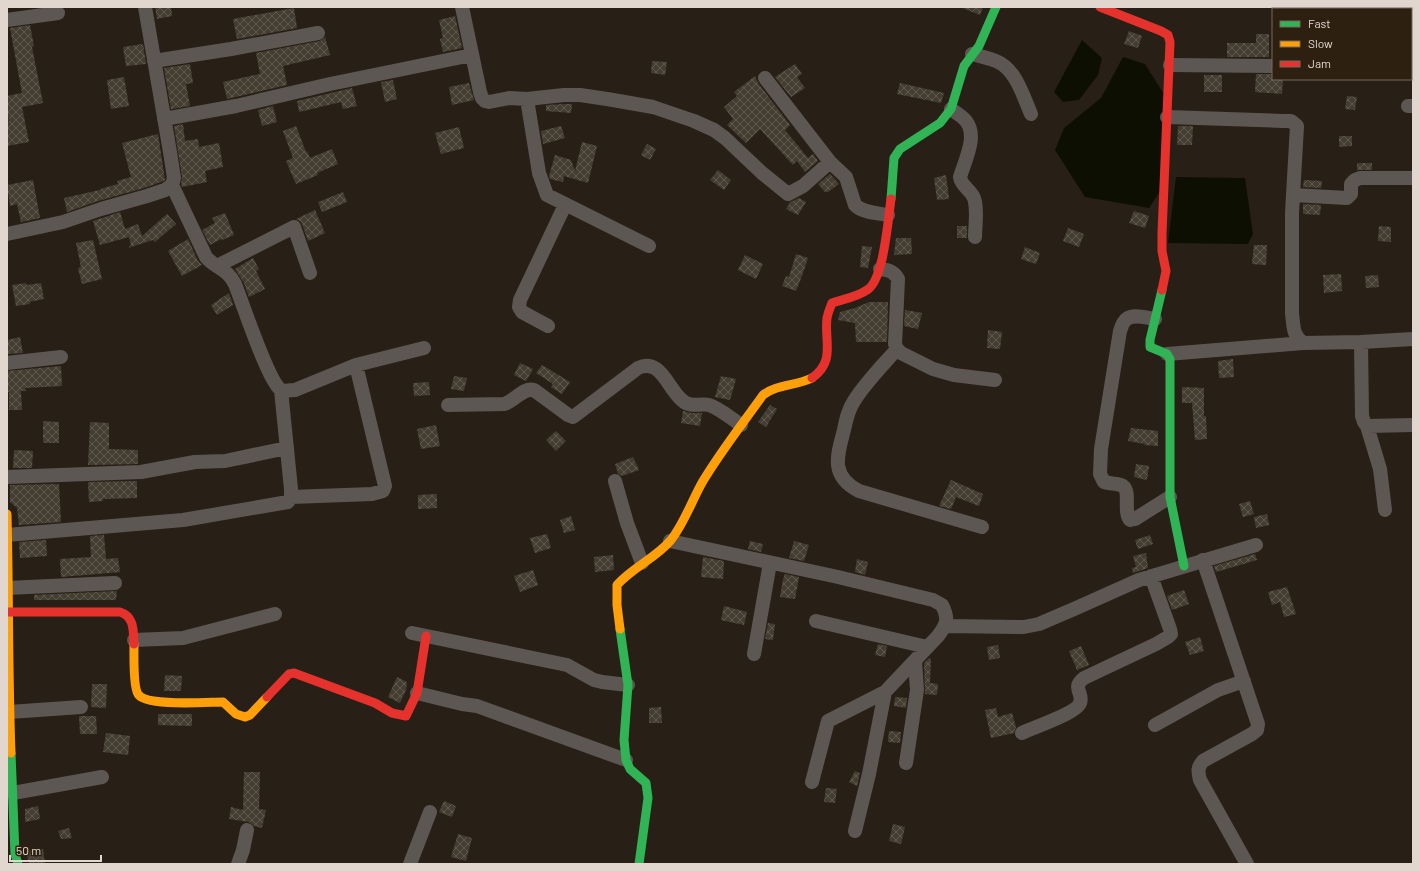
<svg xmlns="http://www.w3.org/2000/svg" width="1420" height="871" viewBox="0 0 1420 871" font-family="Barlow,sans-serif">
	<style>
		.water { fill: #0c0f02 }
		.building { fill: url(#building-cross-hatch) }
		.lines { fill: none; stroke-linecap: round; stroke-linejoin: round }
		.street { stroke: #5d5754; stroke-width: 14 }
		.fast { stroke: #30b455; stroke-width: 9 }
		.slow { stroke: #ff9f0a; stroke-width: 9 }
		.jam { stroke: #e5322d; stroke-width: 9 }
	</style>
	<defs>
		<pattern id="building-cross-hatch" width="8" height="8" patternUnits="userSpaceOnUse"><rect width="8" height="8" fill="#443e32"/><path d="M0 0l8 8M0 8l8-8" fill="none" stroke="#5f594e"/></pattern>
	</defs>
	<rect width="100%" height="100%" fill="#282017"/>
	<!-- water -->
	<path class="water" d="M1082,40L1102,58L1098,75L1079,100L1063,102L1054,92Z
		M1123,57L1145,64L1167,99L1160,191L1149,208L1085,197L1055,150L1064,128L1101,98Z
		M1176,177L1245,178L1253,234L1248,244L1168,243Z"/>
	<!-- building -->
	<path class="building" d="M155,7H171L172,16L157,19Z
		M960,7H983L980,15Z
		M294,8L297,28L237,39L233,19Z
		M455,16L462,48L443,52L440,39L443,38L439,20Z
		M30,25L34,46L32,47L43,103L22,107L29,142L7,146V121H9L7,113V96L22,93L10,28Z
		M1129,31L1142,36L1138,48L1124,44Z
		M1256,34H1269V57H1227V43H1256Z
		M325,37L330,55L283,66L287,85L227,99L223,82L260,74L256,53L320,41Z
		M143,44L146,64L126,66L123,47Z
		M652,61L667,62L665,75L651,73Z
		M190,64L193,83L186,84L190,106L171,109L164,68Z
		M795,64L802,74L797,77L805,88L791,97L775,77Z
		M1256,74H1273V79H1283L1282,94L1255,92Z
		M1204,75H1222V92H1204Z
		M755,76L758,83L790,125L785,130L808,158L813,154L818,161L805,172L797,161L793,165L760,129L746,143L727,125L733,119L724,107L737,96L734,92Z
		M124,77L129,106L111,109L107,80Z
		M393,80L397,99L385,102L381,82Z
		M469,83L474,100L452,105L449,87Z
		M900,83L944,93L941,103L897,94Z
		M352,88L357,106L343,109L341,102L299,112L297,101Z
		M1347,96L1357,97L1355,110L1345,109Z
		M564,104H572L571,113L546,111V105Z
		M273,106L277,122L262,126L258,110Z
		M183,124L185,141L198,139L199,147L219,143L223,167L205,171L207,182L182,187L181,184L182,177L174,126Z
		M296,126L306,152L307,151L310,158L332,149L338,164L317,173L318,175L296,184L286,161L293,158L283,131Z
		M561,126L565,138L543,144L541,131Z
		M1178,126H1193L1192,145H1177Z
		M459,127L464,148L441,154L435,133Z
		M158,134L165,180L161,182L144,188L98,201L67,212L64,198L100,190V189L118,184L117,181L131,177L122,143Z
		M1339,136H1352V146L1339,147Z
		M582,142L597,146L588,183L564,176L563,182L550,179L549,176L555,155L571,160L575,171Z
		M647,144L656,149L650,160L641,155Z
		M1357,163H1372V170H1357Z
		M718,170L731,180L724,190L710,180Z
		M830,174L839,184L828,192H825L818,184Z
		M946,175L949,199L937,200L934,178Z
		M33,180L40,218L21,222L17,204L10,206L7,185Z
		M1304,180L1322,181L1321,188L1303,187Z
		M343,192L347,202L322,212L318,202Z
		M799,198L806,202L798,215L786,209L790,202Z
		M1303,204L1321,205L1320,215L1303,214Z
		M315,210L325,233L308,241L302,224L300,221L296,219Z
		M1134,211L1149,216L1145,228L1129,223Z
		M120,212L125,229L138,224L142,236L167,214L176,224L155,242L153,240L128,248L131,245L129,237L100,245L93,221Z
		M225,213L234,235L222,240L221,239L210,245L202,230L215,223L212,218Z
		M957,226H967V238H957Z
		M1379,226L1391,227V242L1378,241Z
		M1068,228L1084,234L1079,247L1063,241Z
		M896,238H911L912,254L894,255Z
		M188,239L198,261L202,265L182,276L168,251Z
		M93,240L102,279L82,284L78,268L81,267L76,243Z
		M1254,245H1267L1266,265L1252,264Z
		M862,246L872,247L868,268L860,267Z
		M1025,247L1040,253L1036,264L1021,259Z
		M796,254L808,258L802,276L796,291L782,286L786,276L789,277Z
		M745,255L763,264L756,279L738,270Z
		M253,258L259,269L256,271L265,289L249,297L244,283L235,269Z
		M1341,274L1342,291L1324,293L1323,275Z
		M1378,275L1379,287L1366,288L1365,276Z
		M26,283L27,285L41,283L44,299L29,302L30,304L16,306L12,285Z
		M229,293L233,305L217,315L211,305Z
		M869,302H888L887,342H856L855,323L838,320L840,312L855,308Z
		M905,310L922,313L918,329L904,326Z
		M988,330L1002,332L1000,349L987,348Z
		M20,337L23,353L7,354V340Z
		M1233,359L1234,377L1219,378L1218,361Z
		M520,363L533,369L526,381L514,375Z
		M542,365L570,382L562,394L551,387L553,384L536,373Z
		M61,366L62,386L25,388L26,391H21L22,410H9V392H7V371Z
		M454,376L467,378L464,391L451,389Z
		M721,376L736,379L730,400L715,397Z
		M429,382L430,395L414,396L413,383Z
		M1182,387L1204,388V416H1206L1207,439L1195,440L1192,403H1182Z
		M770,405L777,409L766,427L758,422Z
		M683,411L691,413H702L700,426L681,423Z
		M43,421L59,422V443H43Z
		M90,422L109,423V449L138,450V464L88,465Z
		M436,425L440,446L421,449L417,429Z
		M1131,428L1158,431V446L1144,445L1145,444L1128,441Z
		M556,431L566,441L556,451L546,440Z
		M14,450L33,451L32,468H13Z
		M633,457L639,470L622,476L618,474L615,464Z
		M1136,464L1149,466L1147,480L1134,477Z
		M951,480L983,494L979,506L956,497L951,509L939,506Z
		M137,481V498L103,499V501L89,502L88,482Z
		M59,484L61,522L19,525L17,508L10,502V485Z
		M437,494V508L418,509V495Z
		M1250,501L1254,514L1243,517L1239,504Z
		M1267,514L1269,525L1256,528L1254,517Z
		M571,516L575,530L564,533L560,520Z
		M547,534L551,548L535,553L530,538Z
		M104,535L106,559L118,558L120,572L61,577L60,559L91,557L90,536Z
		M1150,535L1153,544L1138,549L1135,540Z
		M46,540L47,556L20,558L19,542Z
		M750,541L763,544L761,552L748,549Z
		M794,541L809,545L804,561L789,558Z
		M1146,553L1148,568L1133,573L1132,568L1136,567L1133,556Z
		M1255,554L1257,560L1216,572L1214,566Z
		M613,555L614,570L595,572L594,557Z
		M703,557L724,561L723,579L701,577Z
		M857,559L868,562L865,575L855,572Z
		M533,570L538,585L520,592L514,576Z
		M785,574L799,577L795,599L780,597L783,579Z
		M1287,587L1296,614L1284,617L1280,602L1272,605L1268,592Z
		M1184,590L1189,604L1172,610L1167,596Z
		M117,591L116,600H34V595Z
		M724,606L747,612L744,625L721,620Z
		M768,623L775,624L773,640L765,639Z
		M1200,637L1204,651L1190,655L1185,642Z
		M878,644L887,646L885,657L875,655Z
		M998,645L1000,658L989,660L987,647Z
		M1081,646L1089,665L1077,670L1069,651Z
		M929,658L931,659L930,683L938,684L937,695L925,694L924,663Z
		M165,675L182,676L181,691H164Z
		M397,677L407,682L406,690L400,703L388,697Z
		M92,684H107L106,708L91,707Z
		M895,697L907,698L906,708L894,706Z
		M661,707L662,723H649V708Z
		M996,708L998,717L1012,713L1016,727L1014,733L991,738L985,710Z
		M158,714H192V726L158,725Z
		M79,716H96L97,734H80Z
		M889,731L901,732L900,743L888,742Z
		M106,733L130,736L128,755L103,752Z
		M855,771L860,773L857,786L849,782Z
		M244,772H260L259,809L266,810L262,828L254,826L249,822L229,819L231,807L243,810Z
		M826,788L837,789L835,803L824,802Z
		M444,801L456,806L452,817L439,812Z
		M38,806L40,819L25,822V809Z
		M893,824L905,827L901,844L889,841Z
		M69,828L72,838L61,839L58,831Z
		M458,834L472,838L466,861L451,857Z
		M43,849L45,864H29L26,851Z"/>
	<g class="lines">
		<!-- street -->
		<path class="street" d="M462,7L480,92L482,98L485,101L489,102L509,98L527,99L564,95H580L607,99L653,107L694,121L714,130L725,138L762,173L788,194L803,186L830,162
			M1311,7V9
			M7,20L58,13
			M972,54C980,56 988,58 996,61C1016,69 1023,96 1031,114
			M154,61L231,49L318,33
			M1170,65L1273,66
			M765,78L830,162L846,177L855,205C863,213 877,213 888,215
			M527,99L539,173L547,195L649,246
			M1408,106H1413
			M951,109C956,113 962,116 966,121C978,136 965,160 960,177C961,186 970,189 974,198C978,210 975,225 975,237
			M1167,117L1283,121H1291L1297,126L1292,213V314C1294,327 1292,334 1303,343L1361,342L1362,416L1364,422L1367,426L1413,425
			M164,119L236,106L330,84L472,55
			M172,185L206,257C216,269 227,268 235,284C242,302 268,380 280,389C284,392 290,390 295,390L356,365L424,348
			M1293,195L1347,198L1351,194V184L1355,180L1360,178H1413
			M7,234L63,222L101,209L147,196L165,190L172,185L174,178L170,152L145,7
			M217,266L294,227L310,273
			M880,269C888,270 894,271 898,279L895,344L897,349L901,353L933,369L954,375L995,380
			M1155,319C1146,318 1130,312 1124,322C1122,324 1121,329 1120,331L1101,449L1100,474L1104,482C1110,484 1118,483 1123,486C1131,492 1123,511 1130,520L1135,519L1170,497
			M548,326L522,312L519,307L520,300L565,205
			M1361,342L1413,339
			M897,349C883,365 865,383 854,401C848,410 846,420 844,430C837,456 830,476 859,491L982,527
			M1167,354L1303,343
			M7,363L61,357
			M448,405L504,404C515,401 523,387 534,390L568,415L573,417L638,368C661,357 668,390 683,401C691,408 700,403 709,405C719,408 732,419 741,425
			M1367,426L1380,469L1385,510
			M7,477L141,472L195,462L225,461L287,448
			M615,481L627,523L642,563
			M291,497L372,494L383,491L385,486L356,365
			M7,535L183,520L288,502L291,497V489L281,390
			M670,541L838,577L933,600L942,605C949,619 947,624 938,636L885,692L869,774L855,831
			M1203,560L1258,724L1257,730L1252,734L1203,761C1197,768 1198,771 1200,780L1247,864
			M7,588L115,583
			M816,621L927,647
			M946,626L1024,627L1039,624L1074,609L1139,580L1256,545
			M412,633L567,665L594,680L602,682L628,685
			M134,640L183,638L275,614
			M754,654L770,563
			M417,693L462,704L477,706L626,760
			M9,712L81,707
			M1155,725L1218,690L1244,681
			M1022,733C1032,728 1077,713 1080,703C1084,693 1071,688 1084,678L1156,644L1168,637L1171,634L1170,629L1151,576
			M906,763L917,690L915,661
			M812,782L828,721L885,692
			M13,793L102,777
			M238,864L243,850L247,830
			M410,864L430,812"/>
		<!-- fast -->
		<path class="fast" d="M891,199L894,158L900,149L940,123L951,109L964,66L979,46L996,7
			M1162,290L1150,340V347L1167,354L1170,359V497L1184,566
			M620,629L628,685L624,740L626,760L630,769L646,783L648,798L639,864
			M11,753L15,854L18,864"/>
		<!-- slow -->
		<path class="slow" d="M7,514C9,594 8,673 11,753
			M620,629L617,605V585C633,567 656,558 671,540C685,522 692,500 703,481C721,451 743,423 763,395C777,384 796,386 812,378
			M134,644C134,655 133,687 138,694C145,707 208,702 223,702L236,714L245,717L250,715L267,697"/>
		<!-- jam -->
		<path class="jam" d="M1100,7L1161,31L1168,35L1170,42L1162,233V251L1166,271L1162,290
			M812,378C836,361 824,341 827,318C828,312 830,308 832,303C844,299 857,297 867,290C884,280 888,219 891,199
			M9,612H120C135,617 133,631 134,644
			M267,697L289,674L294,673L375,703L392,713L406,716L417,693L426,636"/>
	</g>
	<!-- border -->
	<rect width="1420" height="871" fill="none" stroke="#e1d7ce" stroke-width="16"/>
	<!-- legend -->
	<rect x="1272" y="8" width="140" height="72" fill="#2e2011" stroke="#76695d"/>
	<rect x="1280" y="21" width="20" height="6" fill="#30b455" stroke="#76695d"/>
	<text x="1308" y="28" font-size="12" fill="#e1d7ce">Fast</text>
	<rect x="1280" y="41" width="20" height="6" fill="#ff9f0a" stroke="#76695d"/>
	<text x="1308" y="48" font-size="12" fill="#e1d7ce">Slow</text>
	<rect x="1280" y="61" width="20" height="6" fill="#e5322d" stroke="#76695d"/>
	<text x="1308" y="68" font-size="12" fill="#e1d7ce">Jam</text>
	<!-- scale -->
	<path d="M10 855v6h91v-6" fill="none" stroke="#e1d7ce" stroke-width="2"/>
	<text x="16" y="855" font-size="12" fill="#e1d7ce" stroke="#2e2011" stroke-width="3" paint-order="stroke">50 m</text>
</svg>
